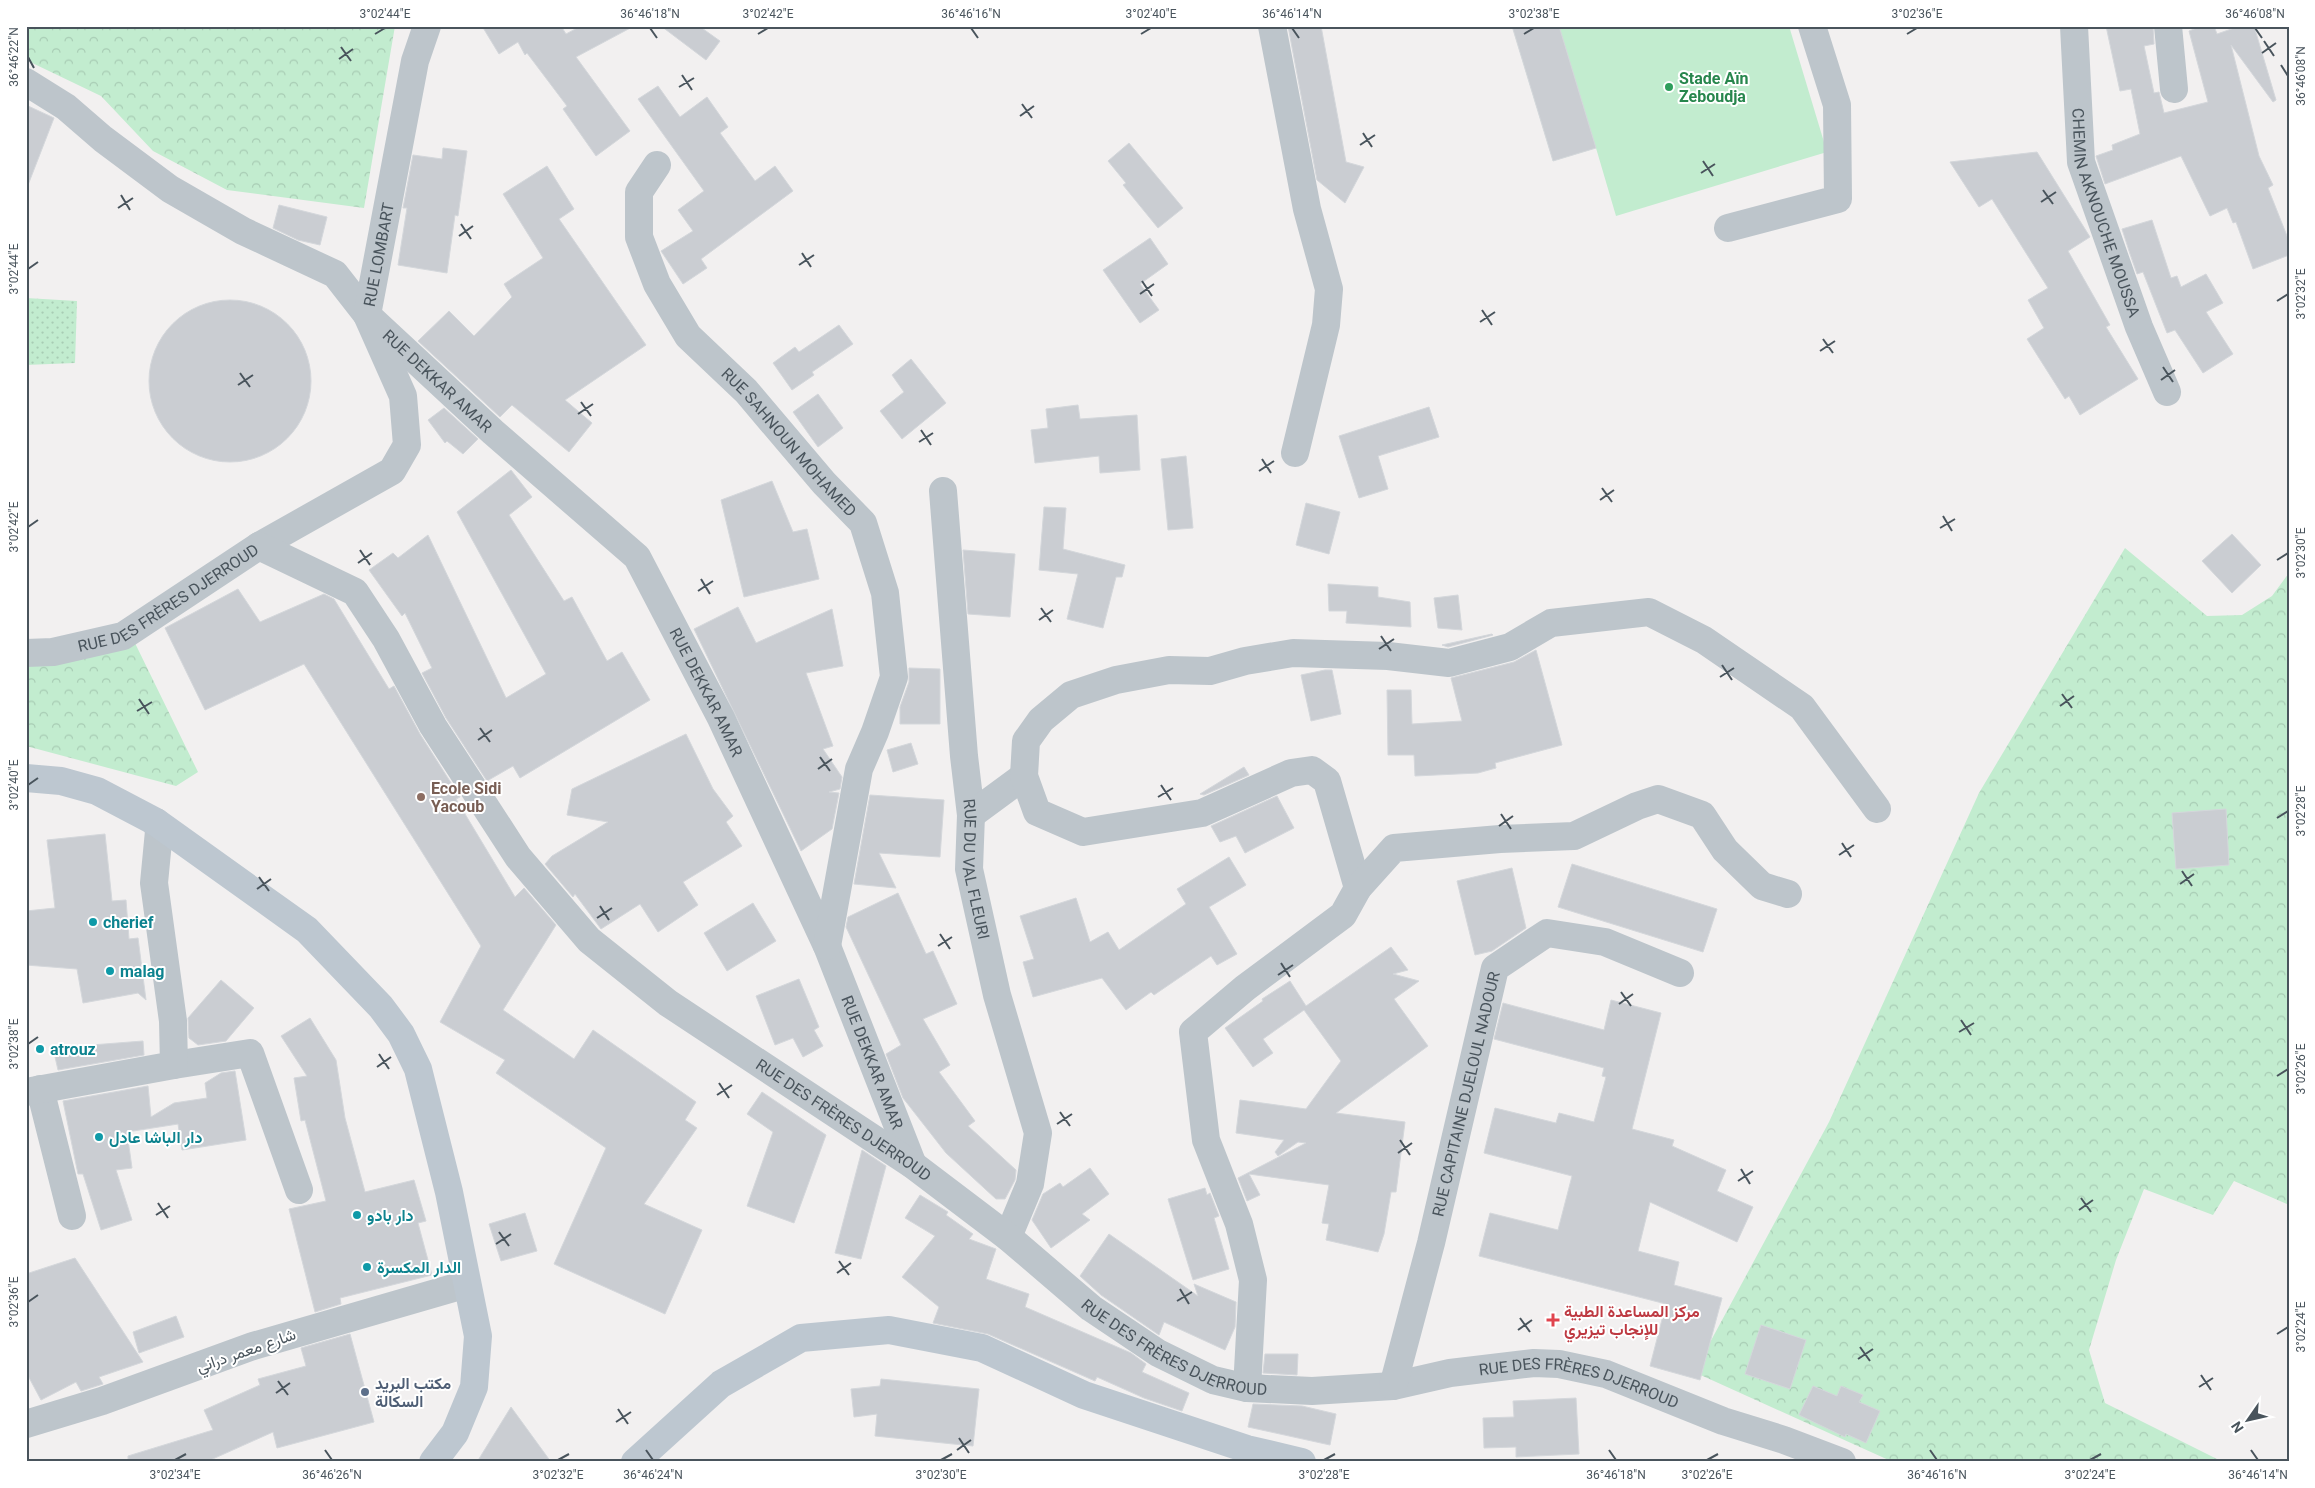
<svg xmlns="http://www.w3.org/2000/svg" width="2315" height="1488" viewBox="0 0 2315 1488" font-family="Roboto,Vazirmatn,sans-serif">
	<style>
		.grass { fill: url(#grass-dots) }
		.forest { fill: url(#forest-crowns) }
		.park { fill: #c2eccf }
		.building { fill: #cacdd2; stroke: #d4d7db }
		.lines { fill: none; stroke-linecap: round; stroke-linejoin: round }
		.street { stroke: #bdc5cb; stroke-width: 28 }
		.secondary { stroke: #bdc7d0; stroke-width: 28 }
		.ticks { fill: none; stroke: #49545c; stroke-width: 2 }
		.leisure-dot { fill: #2e9e5b; stroke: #fff; stroke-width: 2 }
		.education-dot { fill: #8d6e63; stroke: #fff; stroke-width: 2 }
		.culture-dot { fill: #0f9aa8; stroke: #fff; stroke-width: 2 }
		.health-dot { fill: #e0444e; stroke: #fff; stroke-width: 2 }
		.service-dot { fill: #5c6f8a; stroke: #fff; stroke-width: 2 }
		.labels { text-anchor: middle; stroke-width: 4; stroke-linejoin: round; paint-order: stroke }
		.leisure-label { font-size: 16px; font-weight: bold; fill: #27864d; stroke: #fff; text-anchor: start }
		.street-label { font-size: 16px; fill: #49545c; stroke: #fff }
		.education-label { font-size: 16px; font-weight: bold; fill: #785e54; stroke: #fff; text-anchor: start }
		.culture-label { font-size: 16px; font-weight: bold; fill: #0d838f; stroke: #fff; text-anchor: start }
		.health-label { font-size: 16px; font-weight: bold; fill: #be3a42; stroke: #fff; text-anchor: start }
		.service-label { font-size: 16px; font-weight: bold; fill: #4e5e75; stroke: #fff; text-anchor: start }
		.neatline { fill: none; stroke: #49545c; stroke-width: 2 }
		.ticks-label { font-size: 12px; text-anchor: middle; fill: #49545c }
	</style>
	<defs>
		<pattern id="grass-dots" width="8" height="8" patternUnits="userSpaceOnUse" patternTransform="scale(1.25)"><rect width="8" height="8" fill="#c2eccf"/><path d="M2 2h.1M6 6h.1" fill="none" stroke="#a8ccb4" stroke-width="1.8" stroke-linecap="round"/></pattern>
		<pattern id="forest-crowns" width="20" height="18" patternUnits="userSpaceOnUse" patternTransform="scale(1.25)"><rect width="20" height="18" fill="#c2eccf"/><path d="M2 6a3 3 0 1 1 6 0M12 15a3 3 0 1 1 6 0" fill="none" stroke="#a8ccb4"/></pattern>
	</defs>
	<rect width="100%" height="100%" fill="#f2f0f0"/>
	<!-- grass -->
	<path class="grass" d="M26,298L77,301L75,363L26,365Z"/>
	<!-- forest -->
	<path class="forest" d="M26,26H395L364,208L227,190L153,151L101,96L26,60Z
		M2125,548L2207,616L2242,615L2272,596L2289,573V1205L2234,1181L2213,1215L2144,1189L2116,1260L2089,1350L2105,1403L2223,1462H1893L1694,1372L1829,1122L1979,793Z
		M132,637L198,772L176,786L26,746V652Z"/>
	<!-- park -->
	<path class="park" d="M1512,26H1789L1827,152L1616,216L1596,148L1553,161Z"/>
	<!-- building -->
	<path class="building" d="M482,26H561L566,34L581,26H634L576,57L630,131L596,156L563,109L567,106L527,53L525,55L518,42L499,54Z
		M661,26H699L720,41L706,60Z
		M1288,26H1321L1346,162L1364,167L1345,203L1317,180Z
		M1512,26H1559L1596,148L1553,161Z
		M2106,26H2153L2154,44L2144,46L2154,93L2159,92L2164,113L2208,102L2189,31L2202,26H2214L2217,34L2240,26H2254L2276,100L2273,102L2231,45L2259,156L2273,185L2268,188L2289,241V255L2253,269L2236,222L2233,223L2227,208L2210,216L2181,156L2105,184L2096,156L2113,150L2112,145L2140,134L2131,89L2120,91Z
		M658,86L680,117L707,97L728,127L720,133L755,181L775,166L793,191L701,259L707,268L683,284L661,251L693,231L678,210L704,191L638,99Z
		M26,105L54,118L28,185H26Z
		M1129,143L1183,208L1158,228L1123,185L1126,183L1108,161Z
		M443,148L467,151L458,216L455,215L447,273L398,265L407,208H403L413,155L442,159Z
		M2037,152L2090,237L2068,251L2110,325L2106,327L2138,379L2080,415L2069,396L2065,399L2027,339L2044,328L2028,300L2048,288L1992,199L1979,207L1950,162Z
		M547,166L574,209L559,219L646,345L565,400L592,423L569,452L512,405L500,417L418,341L449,311L474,336L512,297L504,284L543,258L503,194Z
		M279,205L327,217L320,245L298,240L273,228Z
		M2152,220L2171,278L2177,276L2181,287L2206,274L2223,303L2206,312L2233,354L2203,373L2175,330L2167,333L2143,272L2137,274L2130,254L2122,229Z
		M1150,238L1168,264L1140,284L1159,310L1140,323L1103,270Z
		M149 381a81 81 0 1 1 162 0a81 81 0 1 1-162 0Z
		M839,325L853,344L812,372L814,375L792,390L773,363L795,347L799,352Z
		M911,359L946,403L902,439L880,411L904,392L892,375Z
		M818,394L843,428L818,447L793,412Z
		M1078,405L1080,419L1137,415L1140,470L1100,473L1099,456L1035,463L1031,430L1048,428L1046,409Z
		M1429,407L1439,437L1378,456L1388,489L1359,498L1339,436Z
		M444,408L478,439L463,454L447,441L445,443L428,420Z
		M1186,456L1193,528L1168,530L1161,459Z
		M511,470L532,497L509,515L564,601L572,597L607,661L622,652L650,700L520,778L513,766L487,781L446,718L422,673L432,668L405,613L402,616L369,570L393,553L398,558L428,535L506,698L546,674L457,512Z
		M772,481L793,532L807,529L819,579L744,597L721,500Z
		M1306,503L1340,512L1329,554L1296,545Z
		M1044,507L1066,508L1063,549L1125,565L1122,577H1116L1103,628L1067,619L1078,574L1039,570Z
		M2232,534L2261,565L2232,593L2202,561Z
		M963,550L1015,554L1010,617L968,614Z
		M1328,584L1378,587V597L1410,602L1411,627L1346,623L1347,611H1329Z
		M238,589L260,622L324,594L334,599L389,689L394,686L420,734L460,797L456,799L515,897L524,888L556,925L503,1010L574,1059L593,1030L696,1102L685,1120L697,1128L644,1204L702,1230L665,1314L554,1264L606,1148L496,1073L505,1060L440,1022L481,946L304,664L205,710L165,628Z
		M1458,595L1462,630L1438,628L1434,598Z
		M738,607L756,643L832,609L843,666L806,673L833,746L823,749L842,777L840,789L829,792L839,793L832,829L801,851L694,629Z
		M1492,634L1493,635L1448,647L1442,645Z
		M1536,650L1562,745L1495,763L1496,768L1478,773L1415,776L1414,755H1388L1387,690H1411L1412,724L1462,721L1451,678L1514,662Z
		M909,668L940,669V724H900V707L909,682Z
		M1325,670H1332L1341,714L1311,721L1301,675Z
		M686,734L713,789L733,816L726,822L742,846L683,882L698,905L658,932L640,904L601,929L575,894L573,897L545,864L552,856L608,822L567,815L572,789Z
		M911,743L918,764L893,772L887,750Z
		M1244,767L1249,775L1204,795L1200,794Z
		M870,795L944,800L940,857L879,853L896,888L854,884Z
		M1277,796L1294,828L1245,853L1236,836L1220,842L1211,826Z
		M2226,809L2229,865L2176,869L2172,813Z
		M105,834L112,901L126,900L129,939L138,938L146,1000L138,993L83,1003L77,969L26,965V911L55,908L47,840Z
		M1229,857L1246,885L1209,907L1237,954L1217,965L1211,956L1154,995L1151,992L1126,1010L1102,978L1033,997L1023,962L1034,959L1020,916L1076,898L1090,942L1108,932L1119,950L1186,904L1177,889Z
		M1572,864L1717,909L1703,952L1558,907Z
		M1512,868L1526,928L1492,951L1475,955L1457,881Z
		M898,893L926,954L933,951L957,1004L923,1019L950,1065L939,1072L975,1121L968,1126L1016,1170L1015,1180L1005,1199H996L946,1153L903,1098L886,1054L901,1045L846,927L848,917Z
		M753,903L776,941L727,971L704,933Z
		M1391,947L1408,970L1393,974L1419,981L1394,999L1428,1046L1336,1113L1405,1122L1396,1192H1391L1384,1234L1378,1252L1326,1240L1329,1224L1322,1223L1329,1185L1249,1174L1260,1195L1247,1201L1238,1178L1306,1143L1298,1142L1278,1156L1275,1152L1284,1140L1236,1133L1240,1100L1306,1109L1341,1061L1304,1010L1263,1039L1273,1053L1253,1067L1225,1028L1263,1001L1262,999L1290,981L1306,1006Z
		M799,979L819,1027L814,1030L823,1046L803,1057L793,1038L775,1045L756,996Z
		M221,980L254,1008L226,1041L198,1045L189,1038L188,1018Z
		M1611,1000L1661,1013L1632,1129L1674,1140L1672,1146L1726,1170L1717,1191L1753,1207L1737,1242L1650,1202L1638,1251L1679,1262L1674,1285L1722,1298L1700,1380L1650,1366L1666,1304L1479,1256L1490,1213L1558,1230L1572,1176L1484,1153L1495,1108L1556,1123L1559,1113L1594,1122L1606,1077L1602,1076L1604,1068L1494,1039L1503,1003L1604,1030Z
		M310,1018L336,1060L345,1118L365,1192L414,1180L426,1221L418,1223L432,1275L340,1298L341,1304L315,1312L289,1209L326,1201L305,1120L301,1121L294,1078L307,1076L281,1036Z
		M143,1041L144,1055L58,1070L53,1048Z
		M235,1071L246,1140L182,1150L178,1124L127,1132L132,1168L116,1170L132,1220L101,1230L83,1174H78L63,1101L148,1086L151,1117L174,1103L207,1098L205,1083L221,1073Z
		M762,1092L826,1135L794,1223L747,1206L773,1132L747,1114Z
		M862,1150L886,1166L861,1259L835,1253Z
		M1090,1168L1109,1194L1082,1214L1090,1220L1051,1248L1032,1220L1043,1194L1060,1183L1063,1187Z
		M1205,1188L1207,1195L1210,1193L1219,1216L1214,1218L1229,1269L1193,1280L1168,1199Z
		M920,1195L948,1212L946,1215L973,1234L969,1239L996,1249L986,1279L1029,1294L1025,1307L1131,1353L1146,1364L1142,1372L1189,1393L1182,1411L1144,1398L1097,1377L1095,1381L988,1334L933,1323L939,1307L902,1277L935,1236L905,1218Z
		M525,1213L537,1251L501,1261L489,1224Z
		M1109,1234L1198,1296L1194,1284L1236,1302L1235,1327L1225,1350L1164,1322L1159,1335L1101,1295L1080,1276Z
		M75,1258L143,1362L99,1377L103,1384L81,1391L76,1382L41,1400L26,1372V1274Z
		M176,1316L184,1337L139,1353L133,1332Z
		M1761,1325L1806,1340L1790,1389L1745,1374Z
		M350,1334L374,1422L277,1448L273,1432L206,1462H128V1456L213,1430L204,1410L260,1385L258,1379L306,1366L301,1348Z
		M1265,1354H1298L1297,1375L1263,1373Z
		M881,1379L979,1389L973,1446L875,1436L877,1414L854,1417L851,1389L880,1386Z
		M1813,1386L1837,1396L1841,1386L1863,1395L1859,1402L1880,1411L1866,1443L1846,1434L1845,1437L1799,1415Z
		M1576,1398L1579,1454L1516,1457V1447L1484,1448L1483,1418L1514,1417L1513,1401Z
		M1253,1404L1302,1406L1336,1414L1330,1445L1248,1427Z
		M511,1407L551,1462H477Z"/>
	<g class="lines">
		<!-- street -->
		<g class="street">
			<path d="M1272,26L1307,209L1329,289L1326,325L1295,453"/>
			<path id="s1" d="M2074,26L2081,162L2139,327L2167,392"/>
			<path d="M2168,26L2174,89"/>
			<path id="s2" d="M26,82L66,107L103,139L170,189L243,231L335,274L367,315L493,432L637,557L721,718L827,946L913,1165"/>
			<path id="s3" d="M657,165L639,192V237L657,284L688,336L746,391L824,483L863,523L885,593L894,677L875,732L859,769L827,946"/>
			<path d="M1728,228L1838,199L1837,105L1812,26"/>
			<path id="s4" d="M943,491L964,756L971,815L969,869L997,995L1038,1133L1030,1184L1008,1237"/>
			<path id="s5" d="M259,546L392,471L407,445L403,396L367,315L415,61L427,26"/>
			<path id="s6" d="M26,653L53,652L123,636L259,546L355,592L386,639L433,726L518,857L589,940L668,1003L913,1165L1008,1237L1091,1308L1158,1353L1213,1380L1247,1388L1312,1391L1393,1386L1450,1373L1534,1363L1559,1364L1606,1374L1723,1421L1784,1440L1842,1462"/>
			<path d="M971,815L1024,776"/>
			<path d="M1358,888L1327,781L1312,770L1291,773L1202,813L1083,832L1037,812L1024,776L1026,741L1041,720L1071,695L1116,680L1169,670L1210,671L1245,661L1293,653L1388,656L1449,663L1510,647L1551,623L1649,612L1704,640L1802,707L1877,809"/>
			<path d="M174,1065L250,1053L299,1190"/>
			<path d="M40,1089L72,1216"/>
			<path d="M26,1092L174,1065L173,1021L154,883L159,831L156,822"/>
			<path id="s7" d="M1393,1386L1431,1243L1495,968L1547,933L1605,942L1680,973"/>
			<path d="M1247,1388L1253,1280L1239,1224L1206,1140L1193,1032L1245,988L1343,915L1358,888L1394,848L1500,839L1574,836L1637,806L1658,799L1702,815L1725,850L1762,886L1788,894"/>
			<path d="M26,1424L102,1401L253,1346L467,1284"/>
		</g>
		<!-- secondary -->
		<path class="secondary" d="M26,778L61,781L97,791L156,822L307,930L381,1007L401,1034L418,1069L421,1081L449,1192L478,1336L474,1387L455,1433L433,1462
			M635,1462L721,1384L801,1338L889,1330L982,1348L1084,1395L1247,1449L1302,1462"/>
	</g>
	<!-- ticks -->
	<path class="ticks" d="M650,28L657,38M971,28L978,38M1292,28L1299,38M2255,28L2262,38M375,34L385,28M758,34L768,28M1141,34L1151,28M1524,34L1534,28M1907,34L1917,28M2264,41L2274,56M341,47L351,61M2262,53L2276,43M28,57L34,68M339,59L353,49M2281,65L2288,76M682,75L692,90M679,87L694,78M1022,104L1032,118M1020,116L1034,106M1363,133L1372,147M1360,145L1375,135M1703,161L1713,176M1701,173L1715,164M2043,190L2053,204M121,195L130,210M2041,202L2056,192M118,208L133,198M461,224L471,239M459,236L473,226M802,253L811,267M799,265L814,255M28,269L38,262M1142,281L1152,296M1140,294L1154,284M2277,301L2288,294M1482,310L1492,325M1480,322L1495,312M1823,339L1833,353M1820,351L1835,341M2163,367L2173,382M240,373L250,387M2161,380L2175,370M238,385L253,375M581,402L591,416M578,414L593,404M921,430L931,445M919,442L933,433M1262,459L1271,473M1259,471L1274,461M1602,488L1612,502M1600,500L1614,490M1943,516L1952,531M28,527L38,520M1940,528L1955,519M360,550L370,565M2277,560L2288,553M358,563L372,553M701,579L710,594M698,591L713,581M1041,608L1051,622M1039,620L1053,610M1381,636L1391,651M1379,649L1394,639M1722,665L1732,680M1720,677L1734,668M2062,694L2072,708M139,699L149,714M2060,706L2074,696M137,711L152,702M480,728L490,742M478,740L492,730M820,757L830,771M818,769L832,759M28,785L38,778M1161,785L1171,800M1158,797L1173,788M1501,814L1511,829M2277,818L2288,811M1499,826L1513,816M1842,843L1851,857M1839,855L1854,845M2182,871L2192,886M259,877L269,891M2180,884L2194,874M257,889L271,879M600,906L609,920M597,918L612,908M940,934L950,949M938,946L952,937M1281,963L1290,977M1278,975L1293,965M1621,992L1631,1006M1619,1004L1633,994M1961,1020L1971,1035M1959,1032L1974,1023M28,1044L38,1037M379,1054L389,1069M377,1067L391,1057M2277,1076L2288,1069M719,1083L729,1098M717,1095L732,1085M1060,1112L1070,1126M1057,1124L1072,1114M1400,1140L1410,1155M1398,1153L1412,1143M1741,1169L1750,1184M1738,1181L1753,1171M2081,1198L2091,1212M158,1203L168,1218M2079,1210L2093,1200M156,1215L170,1206M499,1232L509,1246M496,1244L511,1234M839,1261L849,1275M837,1273L851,1263M1180,1289L1189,1304M1177,1301L1192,1292M28,1302L38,1295M1520,1318L1530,1332M1518,1330L1532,1320M2277,1334L2288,1327M1860,1347L1870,1361M1858,1359L1873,1349M2201,1375L2211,1390M278,1381L288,1395M2199,1387L2213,1378M276,1393L290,1383M618,1409L628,1424M616,1422L631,1412M959,1438L969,1453M325,1450L332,1460M646,1450L653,1460M957,1450L971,1440M1609,1450L1616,1460M1930,1450L1937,1460M2251,1450L2258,1460M175,1460L186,1454M558,1460L569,1454M941,1460L952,1454M1324,1460L1335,1454M1707,1460L1718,1454M2090,1460L2101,1454"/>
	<!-- markers -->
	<circle class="leisure-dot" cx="1669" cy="87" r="5"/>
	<circle class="education-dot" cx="421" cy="797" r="5"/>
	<g class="culture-dot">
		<circle cx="93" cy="922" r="5"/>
		<circle cx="110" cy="971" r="5"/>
		<circle cx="40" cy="1049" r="5"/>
		<circle cx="99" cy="1137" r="5"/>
		<circle cx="357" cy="1215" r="5"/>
		<circle cx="367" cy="1267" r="5"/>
	</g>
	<path class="health-dot" d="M1550.5 1312.5h5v5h5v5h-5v5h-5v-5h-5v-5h5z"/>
	<circle class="service-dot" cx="365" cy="1392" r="5"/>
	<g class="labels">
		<!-- leisure labels -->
		<g class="leisure-label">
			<text x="1679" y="84">Stade Aïn<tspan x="1679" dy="18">Zeboudja</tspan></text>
		</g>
		<!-- street labels -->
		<g class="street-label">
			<text dy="6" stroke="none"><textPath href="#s1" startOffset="191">CHEMIN AKNOUCHE MOUSSA</textPath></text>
			<text dy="6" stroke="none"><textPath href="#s5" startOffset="382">RUE LOMBART</textPath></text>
			<text dy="6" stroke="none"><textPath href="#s2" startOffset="514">RUE DEKKAR AMAR</textPath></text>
			<text dy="6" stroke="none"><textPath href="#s3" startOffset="335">RUE SAHNOUN MOHAMED</textPath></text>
			<text dy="6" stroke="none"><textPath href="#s6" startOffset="156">RUE DES FRÈRES DJERROUD</textPath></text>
			<text dy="6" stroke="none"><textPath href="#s2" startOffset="932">RUE DEKKAR AMAR</textPath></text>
			<text dy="6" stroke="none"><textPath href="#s4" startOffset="380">RUE DU VAL FLEURI</textPath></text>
			<text dy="6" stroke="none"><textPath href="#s2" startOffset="1338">RUE DEKKAR AMAR</textPath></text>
			<text dy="6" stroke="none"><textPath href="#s7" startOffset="301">RUE CAPITAINE DJELOUL NADOUR</textPath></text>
			<text dy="6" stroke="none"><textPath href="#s6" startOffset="1101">RUE DES FRÈRES DJERROUD</textPath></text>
			<text dy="6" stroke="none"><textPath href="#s6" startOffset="1506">RUE DES FRÈRES DJERROUD</textPath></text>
			<text transform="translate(246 1350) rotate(-19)" y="6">شارع معمر دراني</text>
			<text dy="6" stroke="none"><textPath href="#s6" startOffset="1926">RUE DES FRÈRES DJERROUD</textPath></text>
		</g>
		<!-- education labels -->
		<g class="education-label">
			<text x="431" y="794">Ecole Sidi<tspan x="431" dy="18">Yacoub</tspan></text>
		</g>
		<!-- culture labels -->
		<g class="culture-label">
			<text x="103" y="928">cherief</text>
			<text x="120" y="977">malag</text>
			<text x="50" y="1055">atrouz</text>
			<text x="109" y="1143">دار الباشا عادل</text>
			<text x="367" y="1221">دار بادو</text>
			<text x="377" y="1273">الدار المكسرة</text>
		</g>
		<!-- health labels -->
		<g class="health-label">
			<text x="1564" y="1317">مركز المساعدة الطبية<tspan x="1564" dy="18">للإنجاب تيزيري</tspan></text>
		</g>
		<!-- service labels -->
		<g class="service-label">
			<text x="375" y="1389">مكتب البريد<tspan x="375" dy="18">السكالة</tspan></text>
		</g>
	</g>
	<!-- border -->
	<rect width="2315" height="1488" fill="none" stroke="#ffffff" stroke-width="55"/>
	<!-- north arrow -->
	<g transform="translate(2248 1420) rotate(236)" stroke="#ffffff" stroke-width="4" paint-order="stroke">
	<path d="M0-4L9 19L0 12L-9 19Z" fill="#49545c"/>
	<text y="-8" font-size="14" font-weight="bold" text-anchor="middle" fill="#49545c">N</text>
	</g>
	<rect x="28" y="28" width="2260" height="1432" class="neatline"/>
	<g class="ticks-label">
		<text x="385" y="18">3°02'44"E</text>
		<text x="650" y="18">36°46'18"N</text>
		<text x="768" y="18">3°02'42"E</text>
		<text x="971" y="18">36°46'16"N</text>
		<text x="1151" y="18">3°02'40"E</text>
		<text x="1292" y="18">36°46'14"N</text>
		<text x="1534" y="18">3°02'38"E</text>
		<text x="1917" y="18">3°02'36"E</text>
		<text x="2255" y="18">36°46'08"N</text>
		<text transform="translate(14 57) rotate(-90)" y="4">36°46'22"N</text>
		<text transform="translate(2301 76) rotate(-90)" y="4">36°46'08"N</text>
		<text transform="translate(14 269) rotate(-90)" y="4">3°02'44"E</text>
		<text transform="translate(2301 294) rotate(-90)" y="4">3°02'32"E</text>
		<text transform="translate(14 527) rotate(-90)" y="4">3°02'42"E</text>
		<text transform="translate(2301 553) rotate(-90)" y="4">3°02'30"E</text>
		<text transform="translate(14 785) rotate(-90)" y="4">3°02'40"E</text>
		<text transform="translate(2301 811) rotate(-90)" y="4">3°02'28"E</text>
		<text transform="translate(14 1044) rotate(-90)" y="4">3°02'38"E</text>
		<text transform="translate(2301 1069) rotate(-90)" y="4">3°02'26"E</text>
		<text transform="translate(14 1302) rotate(-90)" y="4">3°02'36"E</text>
		<text transform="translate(2301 1327) rotate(-90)" y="4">3°02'24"E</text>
		<text x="175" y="1479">3°02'34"E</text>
		<text x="332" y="1479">36°46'26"N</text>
		<text x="558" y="1479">3°02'32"E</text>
		<text x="653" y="1479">36°46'24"N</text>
		<text x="941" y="1479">3°02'30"E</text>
		<text x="1324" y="1479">3°02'28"E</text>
		<text x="1616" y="1479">36°46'18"N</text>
		<text x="1707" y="1479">3°02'26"E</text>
		<text x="1937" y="1479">36°46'16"N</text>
		<text x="2090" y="1479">3°02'24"E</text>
		<text x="2258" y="1479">36°46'14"N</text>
	</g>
</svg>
